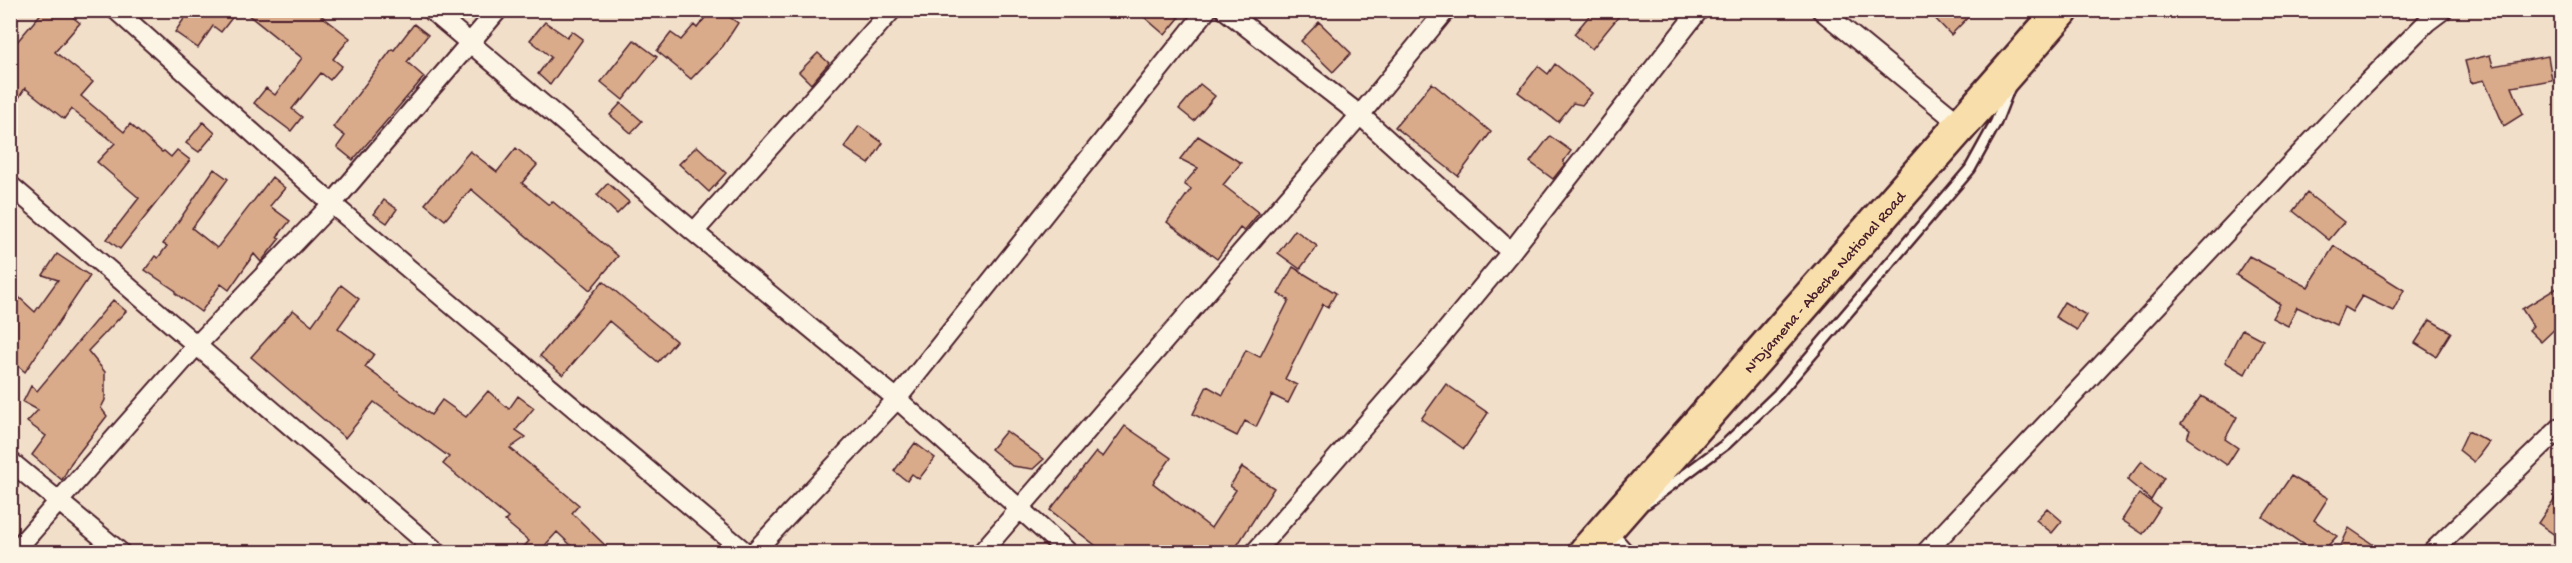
<svg xmlns="http://www.w3.org/2000/svg" width="2572" height="563" viewBox="0 0 2572 563" font-family="'Gochi Hand',sans-serif">
	<style>
		.building { fill: #d9ab8b; stroke: #4a1f2b; stroke-width: 1.5 }
		.lines { fill: none; stroke-linecap: round; stroke-linejoin: round }
		.lane-casing { stroke: #4a1f2b; stroke-width: 14 }
		.street-casing { stroke: #4a1f2b; stroke-width: 22 }
		.highway-casing { stroke: #4a1f2b; stroke-width: 38 }
		.lane { stroke: #fcf5e5; stroke-width: 9 }
		.street { stroke: #fcf5e5; stroke-width: 18 }
		.highway { stroke: #f8deab; stroke-width: 33 }
		.labels { text-anchor: middle; stroke-width: 4.5; stroke-linejoin: round; paint-order: stroke }
		.street-label { font-size: 16px; fill: #4a1f2b; stroke: #fcf5e5 }
	</style>
	<rect width="100%" height="100%" fill="#f2dfca"/>
	<filter id="ink" filterUnits="userSpaceOnUse"><feTurbulence type="fractalNoise" baseFrequency=".0167" numOctaves="2"/><feDisplacementMap in="SourceGraphic" scale="12" xChannelSelector="R" yChannelSelector="G"/><feConvolveMatrix kernelMatrix="1 2 1 2 8 2 1 2 1" color-interpolation-filters="sRGB"/></filter>
	<g filter="url(#ink)">
		<!-- building -->
		<path class="building" d="M44,10H64L80,23L55,52L93,82L81,96L124,132L130,124L162,152L164,151L171,157L177,150L190,160L120,249L107,239L139,198L97,162L115,143L71,109L64,119L25,88L10,112V74L16,65L10,61V50Z
			M190,10H238L221,32L213,26L198,48L175,32Z
			M242,10H314L350,38L333,59L342,66L330,80L321,73L292,109L302,117L291,131L254,103L266,88L275,95L302,58Z
			M711,10H719L738,23L723,46L691,79L657,51L671,33L681,40L694,25L697,28Z
			M1136,10H1169L1179,18L1165,35Z
			M1594,10H1624L1592,49L1574,34Z
			M1927,10H1975L1951,35Z
			M545,22L567,37L572,31L583,39L550,85L538,74L551,57L530,40Z
			M1319,22L1351,53L1333,72L1301,41Z
			M414,24L428,35L407,62L424,77L353,160L337,147L345,136L333,127L392,49L394,50Z
			M634,40L657,57L623,100L601,82Z
			M818,53L829,63L811,84L799,72Z
			M2490,55L2493,66L2548,56L2552,80L2512,87L2523,114L2504,126L2484,80L2471,83L2465,61Z
			M1555,64L1592,93L1582,105L1573,103L1558,122L1518,92L1538,66L1548,74Z
			M1432,83L1491,132L1458,176L1395,127Z
			M1200,84L1215,96L1194,121L1179,109Z
			M621,103L642,121L631,133L610,115Z
			M203,122L215,133L199,152L186,143Z
			M859,126L883,143L869,164L844,147Z
			M1198,136L1241,163L1223,185L1259,213L1244,231L1240,228L1217,259L1167,222L1191,189L1184,184L1198,168L1180,159Z
			M1550,136L1571,151L1563,162L1565,164L1553,179L1530,162Z
			M697,146L726,173L709,192L679,164Z
			M516,148L537,165L522,183L549,205L552,201L618,256L590,290L471,189L445,220L425,204L470,151L497,172Z
			M214,169L228,179L192,228L217,248L272,177L285,188L270,206L290,221L277,237L280,238L261,262L254,254L229,290L221,284L201,312L175,293L176,291L145,270L155,256L158,258L167,246L163,244Z
			M608,183L629,202L617,214L597,195Z
			M2307,193L2344,222L2329,240L2293,211Z
			M384,200L397,209L387,223L374,214Z
			M1295,230L1317,246L1300,269L1278,253Z
			M2334,246L2404,290L2393,311L2362,296L2352,312L2344,307L2336,325L2297,307L2288,326L2272,318L2280,304L2236,275L2249,256L2308,287Z
			M57,254L90,276L25,372L10,359V289L35,312L58,280L43,275Z
			M1293,267L1336,293L1328,307L1323,304L1285,379L1297,385L1288,403L1272,395L1256,427L1245,421L1237,436L1193,414L1207,386L1223,395L1246,350L1260,357L1289,300L1278,294Z
			M603,281L676,341L658,362L609,321L563,375L540,356Z
			M341,285L359,299L338,328L374,354L365,367L431,415L442,400L466,417L488,391L509,409L518,396L534,408L516,430L526,437L510,448L579,505L572,513L612,552H578L557,532L539,552H519L529,541L505,521L508,518L443,464L449,457L374,402L345,438L251,357L293,310L312,325Z
			M2562,285V322L2541,342L2529,330L2533,326L2522,309Z
			M113,300L126,311L88,351L105,372V400L101,408L107,416L71,463L62,480L32,455L46,436L27,422L38,410L23,402L31,386L37,391Z
			M2064,302L2086,315L2077,330L2055,317Z
			M2430,320L2451,332L2436,356L2415,343Z
			M2242,329L2263,340L2245,374L2225,362Z
			M1446,384L1488,413L1464,449L1421,419Z
			M2201,396L2237,417L2225,439L2238,448L2227,465L2187,438L2190,430L2181,424Z
			M1125,426L1171,458L1153,483L1211,528L1236,490L1230,486L1242,467L1274,488L1233,552H1104L1050,510L1096,452L1103,457Z
			M1006,431L1044,459L1033,469L1012,466L991,449Z
			M2468,431L2489,442L2474,462L2459,450Z
			M915,443L935,458L919,479L912,474L907,481L894,471Z
			M2142,461L2164,478L2151,500L2127,480Z
			M2291,476L2328,498L2314,520L2337,536L2322,552H2314L2263,517Z
			M2562,488V540L2538,523Z
			M2139,494L2160,508L2143,534L2122,520Z
			M2047,508L2062,521L2052,533L2036,520Z
			M2349,528L2384,552H2338Z"/>
		<g class="lines">
			<defs>
				<path id="lane" d="M1647,503L1726,444L1778,394L1970,169L1996,122L2009,89"/>
				<path id="street" d="M116,10L332,204L745,552
					M431,10L694,232L897,399L1068,552
					M1225,10L1360,115L1511,252
					M1821,10L1960,124
					M10,185L437,552
					M694,232L892,10
					M10,461L120,552
					M1605,531L1624,552
					M14,552L196,346L332,204L498,10
					M754,552L897,399L1207,10
					M982,552L1360,115L1446,10
					M1255,552L1420,362L1511,252L1699,10
					M1926,552L2359,91L2427,22L2443,10
					M2432,552L2562,426"/>
				<g id="highway">
					<path id="s1" d="M1586,552L2062,10"/>
				</g>
			</defs>
			<!-- lane casing -->
			<use href="#lane" class="lane-casing"/>
			<!-- street casing -->
			<use href="#street" class="street-casing"/>
			<!-- highway casing -->
			<use href="#highway" class="highway-casing"/>
			<!-- lane -->
			<use href="#lane" class="lane"/>
			<!-- street -->
			<use href="#street" class="street"/>
			<!-- highway -->
			<use href="#highway" class="highway"/>
		</g>
	</g>
	<g class="labels">
		<!-- street labels -->
		<g class="street-label">
			<text dy="6" stroke="none"><textPath href="#s1" startOffset="360">N'Djamena - Abeche National Road</textPath></text>
		</g>
	</g>
	<!-- margin -->
	<rect width="2572" height="563" fill="none" stroke="#fcf5e5" stroke-width="36"/>
	<rect x="18" y="18" width="2536" height="527" fill="none" stroke="#4a1f2b" stroke-width="2" filter="url(#ink)"/>
</svg>
